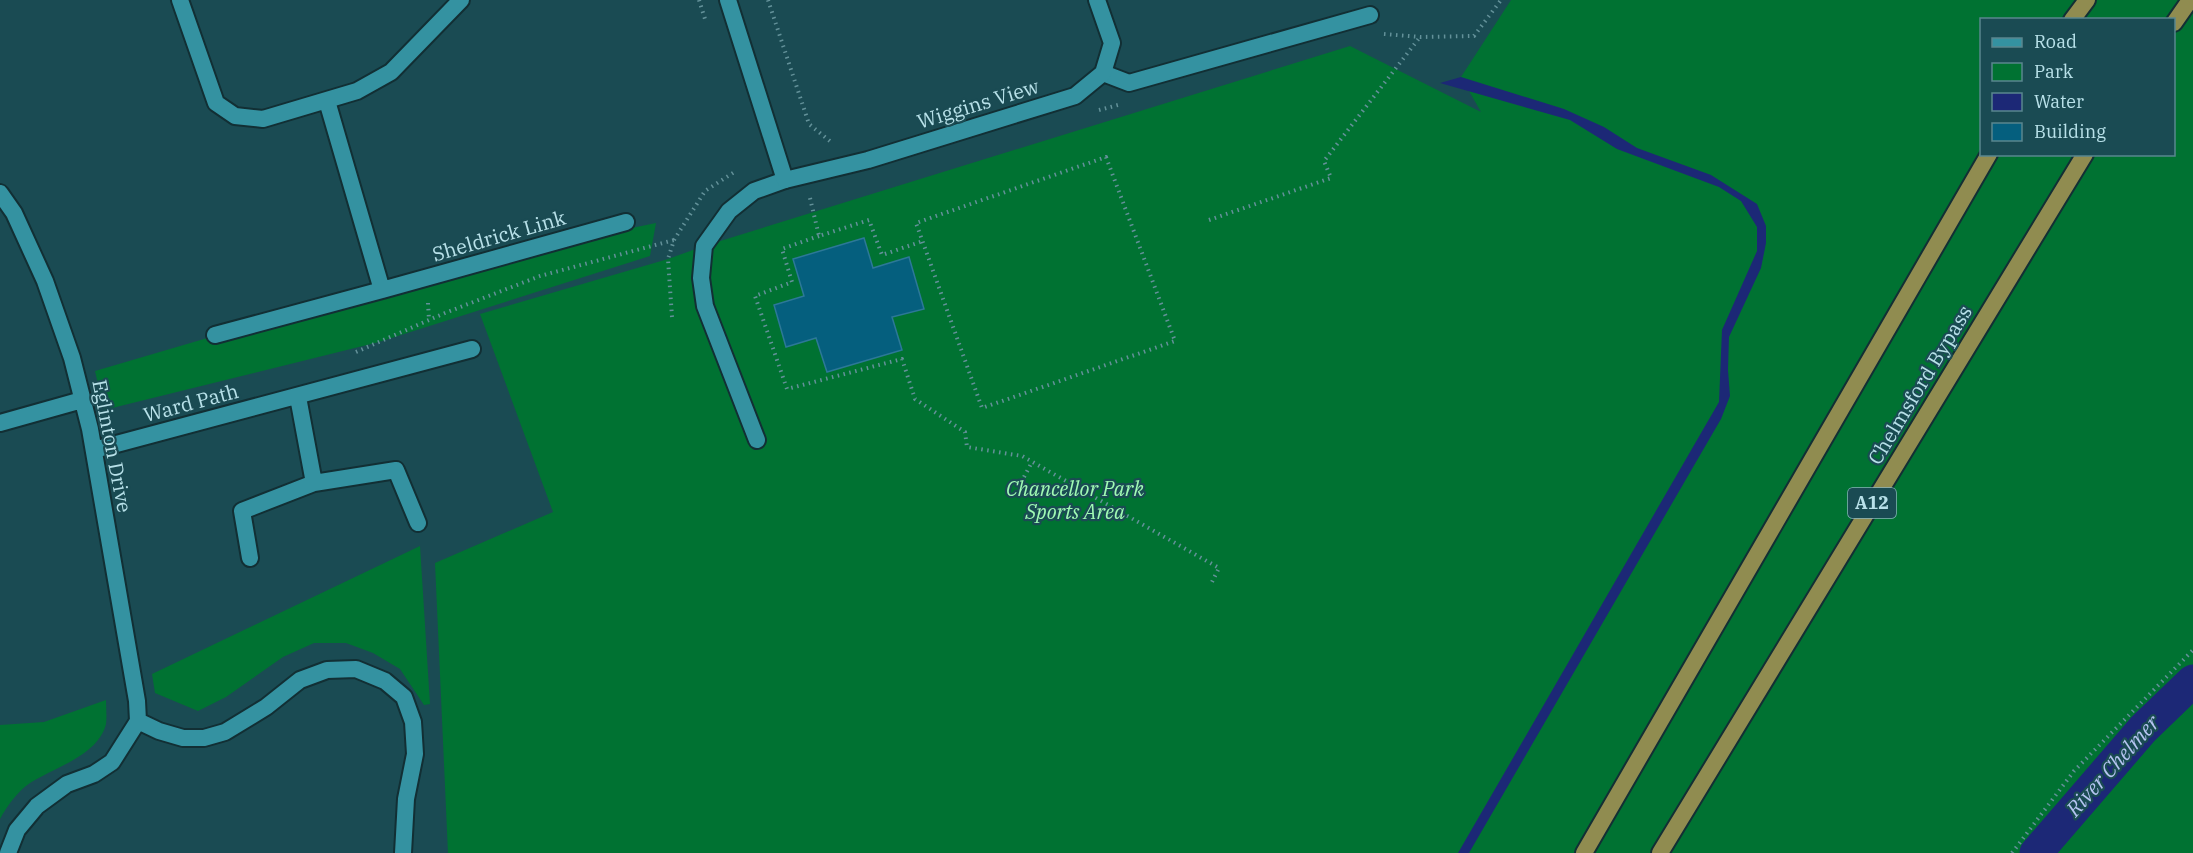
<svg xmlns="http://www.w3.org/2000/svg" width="2193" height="853" viewBox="0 0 2193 853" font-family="'IBM Plex Serif',serif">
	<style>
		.green { fill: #007232; fill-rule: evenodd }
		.water { fill: #1c2876 }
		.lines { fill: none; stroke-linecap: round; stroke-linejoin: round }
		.canal { stroke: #1c2876; stroke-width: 33 }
		.building { fill: #055f7e; stroke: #2c7898; stroke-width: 1.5 }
		.service-casing { stroke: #122f34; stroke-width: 20 }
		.minor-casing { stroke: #122f34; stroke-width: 20 }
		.trunk-casing { stroke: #122f34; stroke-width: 20 }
		.path { stroke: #639199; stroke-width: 4; stroke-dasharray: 1.5 4.5; stroke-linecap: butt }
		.service { stroke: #3492a1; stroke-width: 16 }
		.minor { stroke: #3492a1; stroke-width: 16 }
		.trunk { stroke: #908c50; stroke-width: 16 }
		.labels { text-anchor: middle; stroke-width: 4.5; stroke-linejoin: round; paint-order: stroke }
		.shield { fill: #1a4b53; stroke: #89b4bc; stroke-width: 1.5 }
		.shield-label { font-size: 18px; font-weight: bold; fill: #b8e1e9 }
		.street-label { font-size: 20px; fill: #b8e1e9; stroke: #1a4b53 }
		.park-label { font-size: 20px; font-style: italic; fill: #a1fbb4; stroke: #1a4b53 }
		.water-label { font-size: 21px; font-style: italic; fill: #b5c4f1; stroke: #1a4b53 }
	</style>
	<rect width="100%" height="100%" fill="#1a4b53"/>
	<!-- green -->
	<path class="green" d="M1511,0H2193V853H448L435,563L553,512L480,314L668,259L704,246L1350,46L1481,112L1461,77ZM1982,20H2174V154H1982Z
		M656,223L650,256L379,342L104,410L95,371L467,262Z
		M420,546L430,704L424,705L400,669L373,653L346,643H314L283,657L226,697L198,711L155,693L152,674Z
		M106,700C106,708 107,717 106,724C98,756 53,768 30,783C17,792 7,806 0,819V725L44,722Z"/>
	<!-- water -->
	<path class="water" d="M1461,77L1564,109L1604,127L1637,148L1711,175L1757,204L1766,226V243L1761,268L1729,337L1728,370L1730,396L1721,419L1469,853H1458L1719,402L1722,330L1757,251V227L1741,201L1719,187L1617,149L1570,120L1440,83Z"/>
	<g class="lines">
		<!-- canal -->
		<path class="canal" d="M2036,853L2143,729L2193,681"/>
	</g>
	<!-- building -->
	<path class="building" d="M864,238L873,268L909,257L924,309L892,317L902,350L827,372L816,338L786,347L774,305L804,296L793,259Z"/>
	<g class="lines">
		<defs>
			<path id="service" d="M1103,73L1129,83L1370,15
				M757,440L705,306L701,278L704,246L729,211L754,191L785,180"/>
			<path id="minor" d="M180,0L216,103L235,116L263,119L357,91L391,72L461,0
				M728,0L785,180L868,160L1075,96L1103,73L1112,43L1097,0
				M327,101L382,290L626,222
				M0,193L14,213L45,281L72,358L90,429L137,701L138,721L112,762L94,774L67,784L37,806L17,830L8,853
				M215,335L382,290
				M298,397L314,483L396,470L418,523
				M0,423L82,400
				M94,450L472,349
				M250,558L242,511L314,483
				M138,721L159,731L183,738H204L225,732L266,707L300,680L327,670L356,669L385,681L404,697L413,722L415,754L406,799L403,853"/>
			<path id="trunk" d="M2072,20L2087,0
				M2174,23L2190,0
				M1584,853L1989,154
				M1660,853L2085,154"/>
		</defs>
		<!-- service casing -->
		<use href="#service" class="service-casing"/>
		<!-- minor casing -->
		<use href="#minor" class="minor-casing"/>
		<!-- trunk casing -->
		<use href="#trunk" class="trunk-casing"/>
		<!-- path -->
		<path class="path" d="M699,0L705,19
			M768,0L809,124L831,142
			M1384,34L1420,37L1474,36L1501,0
			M1099,110L1118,105
			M1106,157L1175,341L982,408L916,223Z
			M810,198L819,236L869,220L882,255L923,241
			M1209,220L1331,178L1324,161L1420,37
			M819,236L782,249L792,282L755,296L787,389L902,359L915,399L965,432L967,447L1022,456L1219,568L1211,584
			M428,303L429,320
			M672,317L668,259L674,240L705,191L736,171
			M356,352L445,313L540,276L674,240
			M1024,477L1032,462
			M2012,853L2074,771L2193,650"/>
		<!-- service -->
		<use href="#service" class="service"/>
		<!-- minor -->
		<use href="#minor" class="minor"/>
		<!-- trunk -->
		<use href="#trunk" class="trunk"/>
	</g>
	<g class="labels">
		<!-- shield labels -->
		<rect class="shield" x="1848" y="488" width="48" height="30" rx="4.5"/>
		<g class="shield-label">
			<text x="1872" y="509">A12</text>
		</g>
		<!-- street labels -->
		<g class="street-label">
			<text transform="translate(978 104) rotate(-17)" y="7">Wiggins View</text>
			<text transform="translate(499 236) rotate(-16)" y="7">Sheldrick Link</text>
			<text transform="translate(1920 385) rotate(-59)" y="7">Chelmsford Bypass</text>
			<text transform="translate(191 403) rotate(-15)" y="7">Ward Path</text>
			<text transform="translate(112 446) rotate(79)" y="7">Eglinton Drive</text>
		</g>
		<!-- park labels -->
		<g class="park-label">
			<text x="1075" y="496">Chancellor Park<tspan x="1075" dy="23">Sports Area</tspan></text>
		</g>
		<!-- water labels -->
		<g class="water-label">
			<text transform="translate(2113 766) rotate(-48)" y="7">River Chelmer</text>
		</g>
	</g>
	<!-- legend -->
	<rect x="1980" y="18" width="195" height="138" fill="#1a4b53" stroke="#59878f" stroke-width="1.5"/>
	<rect x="1992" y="38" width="30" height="9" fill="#3492a1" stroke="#59878f" stroke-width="1.5"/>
	<text x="2034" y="48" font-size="18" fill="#b8e1e9">Road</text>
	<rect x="1992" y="63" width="30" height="18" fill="#007232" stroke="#59878f" stroke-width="1.5"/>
	<text x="2034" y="78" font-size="18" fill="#b8e1e9">Park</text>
	<rect x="1992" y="93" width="30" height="18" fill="#1c2876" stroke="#59878f" stroke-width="1.5"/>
	<text x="2034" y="108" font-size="18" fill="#b8e1e9">Water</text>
	<rect x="1992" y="123" width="30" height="18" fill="#055f7e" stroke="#59878f" stroke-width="1.5"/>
	<text x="2034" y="138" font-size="18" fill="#b8e1e9">Building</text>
</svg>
